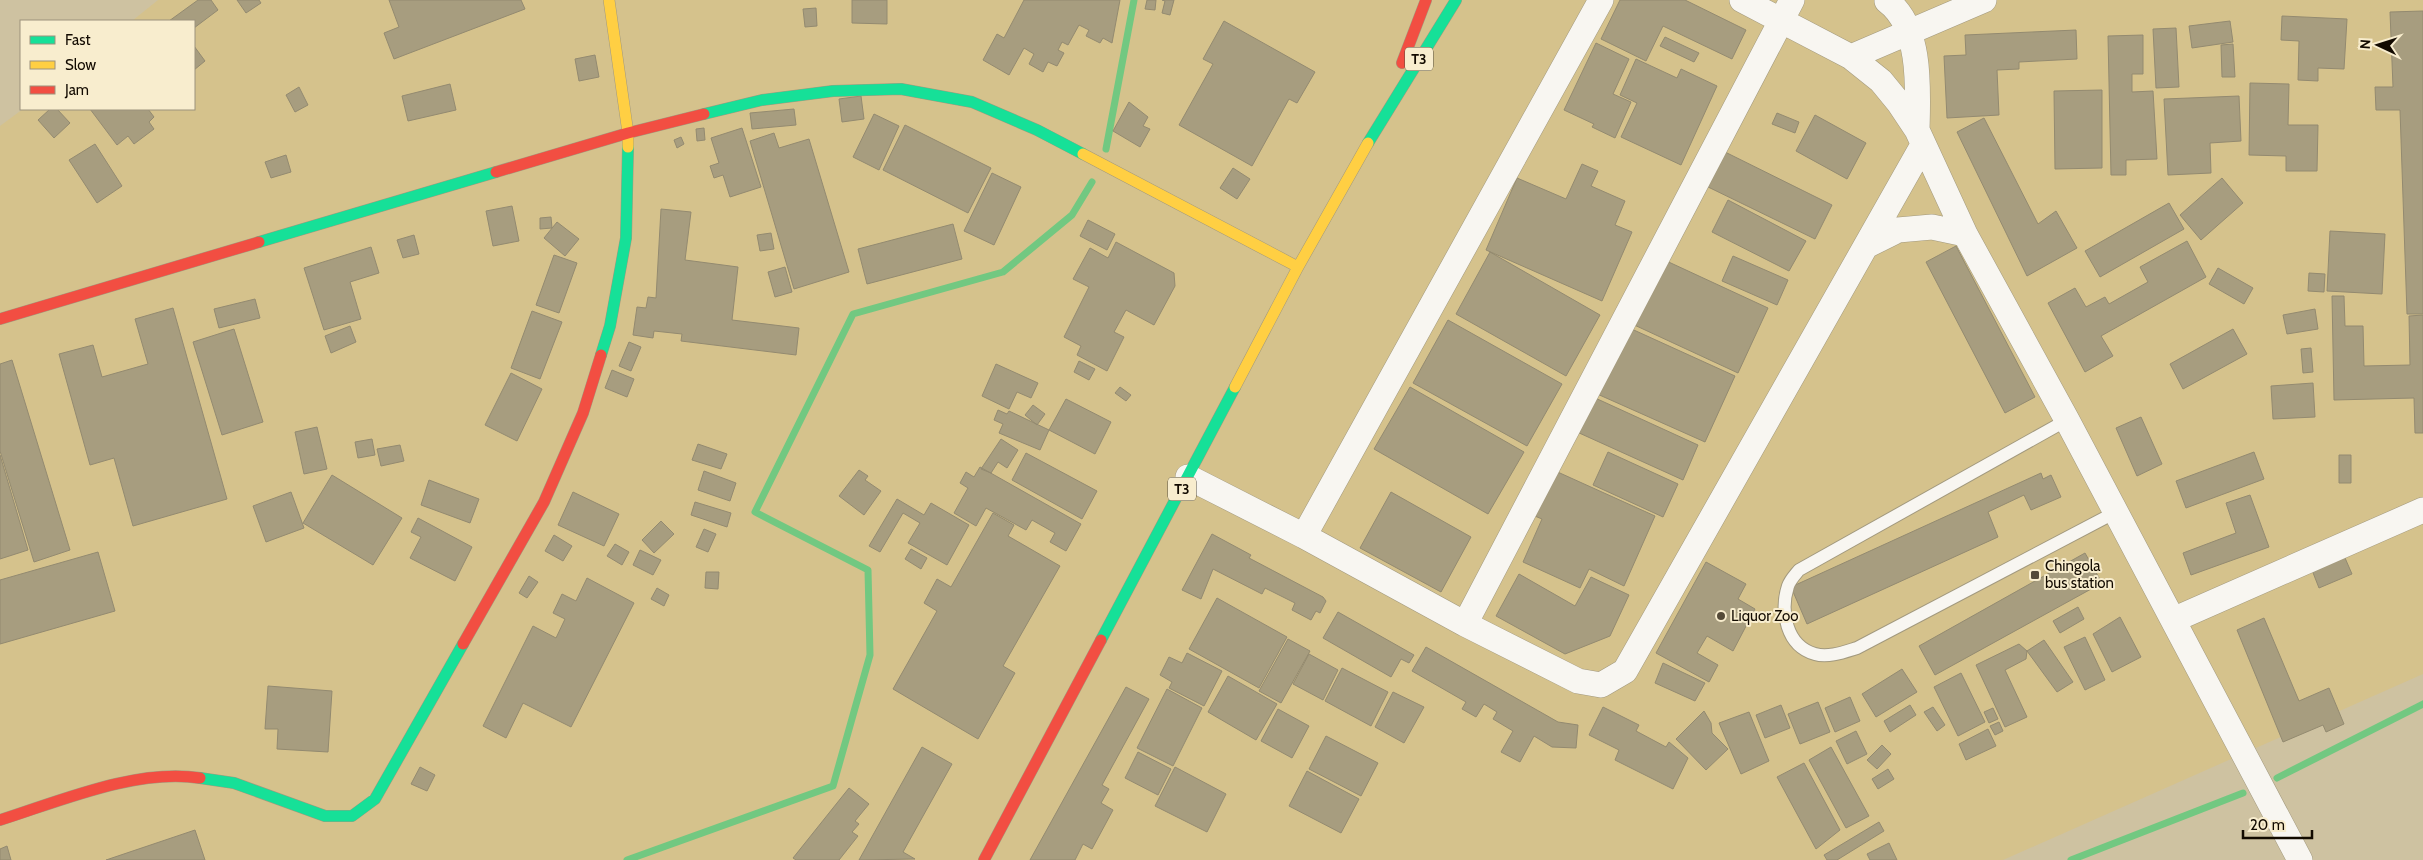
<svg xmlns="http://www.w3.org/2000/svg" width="2423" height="860" viewBox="0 0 2423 860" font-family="Cabin,sans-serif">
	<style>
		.built { fill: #d5c28c }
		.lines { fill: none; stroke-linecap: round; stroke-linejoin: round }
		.stream { stroke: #72c881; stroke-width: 7 }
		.building { fill: #a79d7f; stroke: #938a70 }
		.lane-casing { stroke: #a2997e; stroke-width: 14 }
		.street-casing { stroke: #a2997e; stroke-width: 26 }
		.fast-casing { stroke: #a2997e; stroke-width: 12 }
		.slow-casing { stroke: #a2997e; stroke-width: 12 }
		.jam-casing { stroke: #a2997e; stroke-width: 12 }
		.lane { stroke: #f8f6f1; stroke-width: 12 }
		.street { stroke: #f8f6f1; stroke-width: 25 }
		.fast { stroke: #16e098; stroke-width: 11 }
		.slow { stroke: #ffcf43; stroke-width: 11 }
		.jam { stroke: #f24e42; stroke-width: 11 }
		.poi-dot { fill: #544a38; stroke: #f8edce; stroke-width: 2 }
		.labels { text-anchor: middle; stroke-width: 4; stroke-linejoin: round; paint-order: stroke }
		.shield { fill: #f8edce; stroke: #574e3e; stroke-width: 1 }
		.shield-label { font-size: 14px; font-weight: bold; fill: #120a00 }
		.poi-label { font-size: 15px; fill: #120a00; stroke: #f8edce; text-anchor: start }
	</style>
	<rect width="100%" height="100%" fill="#cec2a1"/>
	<!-- built -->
	<path class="built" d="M158,0H2423V674L2003,860H0V126L23,109H194V21H132Z"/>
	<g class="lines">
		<!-- stream -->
		<path class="stream" d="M1106,149L1134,0
			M2277,778L2423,704
			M627,860L833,786L870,655L868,570L755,512L853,314L1003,272L1072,215L1092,182
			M2071,860L2243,793"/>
	</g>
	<!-- building -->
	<path class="building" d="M198,0H211L218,10L194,28V21H169Z
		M237,0H259L261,3L246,13Z
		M389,0H521L525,9L394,59L384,33L399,27Z
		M852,0H887V24L852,23Z
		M1024,0H1120L1112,43L1103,38L1100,43L1086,36L1089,30L1079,25L1068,45L1062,42L1058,50L1064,53L1057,66L1048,62L1043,72L1029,64L1034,54L1024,48L1009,75L983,60L997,34L1004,38Z
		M1147,0H1156L1155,10L1145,9Z
		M1162,0H1174L1170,15L1162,13L1165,1Z
		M1620,0H1685L1746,30L1732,59L1663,26L1646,61L1601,39Z
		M816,8L817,26L805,27L803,9Z
		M2423,11V314H2407L2400,110H2376L2375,87H2393L2390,12Z
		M2282,16L2347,19L2344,69L2318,68V81L2298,80L2299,41L2281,40Z
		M1224,21L1315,72L1297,103L1289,99L1252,166L1179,125L1213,64L1203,59Z
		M2230,21L2233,42L2192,48L2189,26Z
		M2176,28L2179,87L2156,88L2153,29Z
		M2076,30L2077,59L2019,62V69L1997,70L1999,115L1947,118L1944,56L1966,55L1965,35Z
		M2143,35V74H2132V92L2153,91L2157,159L2126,160V175H2111L2108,36Z
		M1665,37L1699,53L1694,62L1660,46Z
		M1596,43L1629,59L1613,94L1631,102L1615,138L1592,127L1594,124L1564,110Z
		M2233,44L2235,77H2222L2221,45Z
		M194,46L205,61L194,70Z
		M595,55L599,77L579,81L575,59Z
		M1636,59L1677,78L1681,69L1717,86L1681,165L1621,137L1637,103L1620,95Z
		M2250,83L2289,84L2288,125H2318L2317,171H2286V156L2249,155Z
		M450,84L456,110L408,121L402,96Z
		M299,87L308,105L295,112L286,95Z
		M2102,90V168L2055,169L2054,91Z
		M861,96L864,119L842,122L839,99Z
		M2239,96L2241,141L2210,143L2211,173L2168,175L2164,99Z
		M1129,102L1148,117L1143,126L1150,129L1140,147L1113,131Z
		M50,109H57L70,123L54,138L38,120Z
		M90,109H148L154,117L149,122L154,129L134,144L128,136L117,145Z
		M794,109L796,125L752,129L750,113Z
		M1777,113L1799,122L1795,133L1772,124Z
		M874,114L899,126L879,170L853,157Z
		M1815,115L1866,143L1847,179L1796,151Z
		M1984,118L2038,224L2056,211L2077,248L2027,276L1957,132Z
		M905,125L991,168L968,213L883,170Z
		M704,128L705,140L697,141L696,129Z
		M742,128L761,187L730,197L723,175L714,178L710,166L719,163L711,138Z
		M774,133L779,148L809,139L849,272L794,289L750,141Z
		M681,137L684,144L677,148L674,140Z
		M95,144L122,186L97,203L69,160Z
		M1721,150L1832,205L1815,239L1704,185Z
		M286,155L291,172L271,178L265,162Z
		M1582,164L1598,171L1591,186L1625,201L1615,225L1632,232L1602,301L1486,250L1517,178L1566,199Z
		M1233,168L1250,179L1237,199L1220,188Z
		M992,173L1021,187L994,245L964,231Z
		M2222,178L2243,203L2201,240L2180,215Z
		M1728,200L1806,241L1789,271L1712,232Z
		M2169,203L2184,229L2100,277L2085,251Z
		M512,206L519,241L493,246L486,211Z
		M661,209L691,212L685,260L738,267L732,320L799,328L796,355L681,341L682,334L654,331L653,338L633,335L637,307L646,308L648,297L656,298Z
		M551,217L552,228L540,229V218Z
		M1088,220L1115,234L1107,250L1080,236Z
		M557,222L579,239L565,256L544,238Z
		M953,224L962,259L867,284L858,249Z
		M2330,231L2385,234L2382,294L2327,291Z
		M771,233L774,249L760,251L757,235Z
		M414,235L419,254L403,258L397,240Z
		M2187,241L2206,277L2101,336L2113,356L2085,372L2048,303L2075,288L2086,307L2105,297L2109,304L2148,282L2140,267Z
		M1116,242L1174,273L1175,286L1154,325L1126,310L1114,332L1124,337L1107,371L1077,355L1081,346L1064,337L1089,287L1073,279L1090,248L1108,258Z
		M1956,246L2035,397L2005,413L1926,262Z
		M371,247L379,273L350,282L361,319L324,330L304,268Z
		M1490,252L1600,315L1566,376L1456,314Z
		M554,255L577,263L559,313L536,305Z
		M1733,256L1788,280L1777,305L1722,281Z
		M1660,258L1768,308L1738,373L1630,323Z
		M785,267L792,292L775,297L768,272Z
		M2218,268L2253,288L2244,304L2209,284Z
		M2309,273L2325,274L2324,292L2308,291Z
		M2332,296H2344L2345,326H2363L2364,366L2410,365L2409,316L2423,315V433H2415L2414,398L2334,400Z
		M255,299L260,318L219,328L214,309Z
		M173,308L227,499L133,526L114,458L90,465L59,354L93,345L102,377L148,364L135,319Z
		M2315,309L2318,329L2287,334L2283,315Z
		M532,311L562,322L540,379L511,368Z
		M1448,320L1562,384L1527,446L1413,383Z
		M350,326L356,342L331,353L325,336Z
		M1625,326L1735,376L1705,442L1595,393Z
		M234,329L263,422L222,435L193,342Z
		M2233,329L2247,354L2183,389L2170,364Z
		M629,342L641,347L631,371L619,366Z
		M2311,348L2313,372L2303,373L2301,349Z
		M12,360L70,550L34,562L0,451V364Z
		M1079,361L1095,369L1089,380L1074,372Z
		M996,364L1038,383L1031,398L1017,392L1009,409L982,396Z
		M612,370L634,379L627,397L605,388Z
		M511,373L542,389L517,441L485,425Z
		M2313,383L2315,417L2273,419L2271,386Z
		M1120,387L1131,395L1126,401L1115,393Z
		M1410,387L1524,452L1488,514L1374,449Z
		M1593,397L1698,445L1683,480L1577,432Z
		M1066,399L1111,422L1095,454L1049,430Z
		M1033,405L1045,414L1037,425L1025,415Z
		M998,410L1007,414L1009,411L1049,430L1040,450L999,433L1003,424L994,420Z
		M2141,417L2162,464L2137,476L2116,428Z
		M317,427L327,469L304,474L295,432Z
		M372,439L375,455L358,458L355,442Z
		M1001,439L1018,450L1007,468L998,462L991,473L981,469Z
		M698,444L727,454L721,469L692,460Z
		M400,445L404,461L381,466L377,449Z
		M1608,452L1678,484L1663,517L1593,485Z
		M2254,452L2264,479L2186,508L2176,481Z
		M1026,453L1097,491L1082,519L1012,480Z
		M0,455L28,550L0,559Z
		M2339,455H2351V483H2339Z
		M980,467L1081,524L1066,551L1050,542L1055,533L1032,520L1026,530L986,508L976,526L954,513L968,488L960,483L966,472L974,477Z
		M1551,469L1655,516L1624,586L1589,569L1580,588L1523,562L1542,519L1530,514Z
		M859,470L868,476L865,480L881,491L864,515L839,496Z
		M704,471L736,483L730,501L698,490Z
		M2041,473L2043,479L2051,475L2061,497L2031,510L2024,495L1988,512L1998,537L1807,624L1791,587Z
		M332,475L402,518L373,565L303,523Z
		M429,480L479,499L470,523L421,505Z
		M291,492L304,528L266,542L253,506Z
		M573,492L619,514L604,546L558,525Z
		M1391,492L1471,537L1441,592L1360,548Z
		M2250,495L2269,547L2191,575L2183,553L2236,533L2226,503Z
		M897,499L924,515L931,503L969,525L947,565L908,543L920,523L903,513L880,552L869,546Z
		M695,502L731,513L727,527L691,515Z
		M993,513L1014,525L1008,536L1060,566L1003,666L1015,673L978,739L893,689L937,611L924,603L937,579L951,587Z
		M418,518L472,547L455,581L410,558L421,537L411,532Z
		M661,521L674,534L654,553L642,540Z
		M704,529L716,534L708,552L696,547Z
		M1212,534L1251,555L1249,558L1323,597L1326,601L1320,613L1316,611L1311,620L1292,610L1295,603L1265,588L1262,594L1213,569L1201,599L1182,590Z
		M554,535L572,546L563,561L545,551Z
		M615,544L629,552L622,565L607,556Z
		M911,549L927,558L921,569L905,559Z
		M640,550L661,560L653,575L633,565Z
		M2342,551L2352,574L2319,588L2310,565Z
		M98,552L115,611L0,644V580Z
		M2085,553L2102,583L1935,675L1919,646Z
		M1706,562L1746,584L1738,599L1755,609L1733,651L1707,636L1697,653L1718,665L1709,682L1656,653Z
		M706,572H719L718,589L705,588Z
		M1519,574L1575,606L1591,577L1629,595L1610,636L1565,654L1496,616Z
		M529,576L538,582L527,598L519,593Z
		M587,578L634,603L571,727L523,703L506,738L483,726L533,626L556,638L565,619L553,613L562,594L576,601Z
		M657,588L669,595L664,606L651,599Z
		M1217,598L1287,637L1259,688L1189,649Z
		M2078,607L2084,619L2060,633L2053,621Z
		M1338,612L1414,655L1409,663L1401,659L1391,677L1323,638Z
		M2120,617L2141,657L2112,672L2093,634Z
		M2264,618L2299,701L2329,688L2344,724L2326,732L2323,725L2283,742L2237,630Z
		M2085,637L2105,680L2085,690L2064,647Z
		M1288,639L1310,651L1281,703L1259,691Z
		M2044,640L2073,682L2057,692L2027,651Z
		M2019,644L2027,651L2026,659L2005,670L2027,717L2005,727L1976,665Z
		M1426,647L1558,722L1578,725L1576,748L1552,747L1534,736L1520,762L1501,752L1513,731L1493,719L1497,712L1484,704L1476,717L1462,709L1466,702L1412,671Z
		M1187,653L1222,671L1204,706L1169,688L1172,682L1160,675L1169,657L1182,663Z
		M1309,654L1338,670L1323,700L1293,684Z
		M1663,663L1705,683L1695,701L1655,683Z
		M1342,668L1388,692L1371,726L1325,701Z
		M1902,669L1917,692L1876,717L1862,694Z
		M1961,673L1985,722L1958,736L1934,687Z
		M1228,676L1277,704L1256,740L1208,712Z
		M268,686L332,691L328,752L277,749L278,729H265Z
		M1126,687L1149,699L1102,785L1109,789L1101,803L1113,810L1092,849L1083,844L1075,860H1030Z
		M1167,689L1202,708L1173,766L1137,748Z
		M1393,692L1424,707L1404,743L1375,727Z
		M1850,697L1860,721L1835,732L1825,708Z
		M1818,702L1830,732L1800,744L1788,714Z
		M1781,705L1790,728L1765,738L1756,715Z
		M1910,705L1916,715L1890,732L1884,721Z
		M1603,707L1639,725L1636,731L1666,747L1669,742L1688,758L1673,789L1615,760L1619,750L1589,735Z
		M1933,707L1945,725L1937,731L1924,712Z
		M1993,708L1998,719L1989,723L1984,712Z
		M1278,709L1309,726L1292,758L1261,741Z
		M1704,711L1711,723L1712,733L1728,749L1706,770L1676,739Z
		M1749,712L1769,761L1741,774L1719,723Z
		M1999,722L2003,731L1995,735L1990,726Z
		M1988,729L1996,746L1966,760L1959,744Z
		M1856,731L1867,754L1847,764L1836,741Z
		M1326,736L1378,763L1361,796L1309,769Z
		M1882,745L1891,754L1877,769L1867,760Z
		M922,747L952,764L903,852L915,859L859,860Z
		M1831,747L1869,816L1846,828L1809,760Z
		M1138,752L1171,769L1158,795L1125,778Z
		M1804,763L1840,830L1816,849L1777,777Z
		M420,767L435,775L427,791L411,784Z
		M1175,767L1226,794L1207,832L1155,806Z
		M1888,769L1894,779L1878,789L1872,779Z
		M1307,771L1359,799L1341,833L1289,806Z
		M849,788L869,804L855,821L859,824L852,832L858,836L839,860H796L793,858Z
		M1879,822L1884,831L1837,860H1827L1824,855Z
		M195,830L205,860H106Z
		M1889,843L1897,860H1870L1867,854Z
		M7,846L11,860H0V849Z"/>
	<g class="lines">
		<defs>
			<path id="lane" d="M2067,420L1799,570C1795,575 1790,580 1788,586C1780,611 1786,646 1815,654C1828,658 1844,652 1857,648L2116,512"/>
			<path id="street" d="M1742,0L1851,57L1881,81L1899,103L1917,130L1965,234L2067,420L2300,860
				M1887,1C1922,27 1918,90 1917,130
				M1851,57L1984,0
				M1868,245L1898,230L1932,227L1965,234
				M1188,477L1304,536L1465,624L1578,681L1601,685L1625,671L1923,145
				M1304,536L1601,0
				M2173,620L2423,510
				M1465,624L1792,0"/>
			<path id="fast" d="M704,114L762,100L833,91L901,89L972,102L1037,130L1083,154
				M1368,143L1456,0
				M259,242L496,172
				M601,355L610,326L626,238L628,147
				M1101,640L1235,387
				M200,778L234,783L325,816H352L375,799L463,644"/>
			<path id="slow" d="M609,0L628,133V147
				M1083,154L1298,267
				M1235,387L1298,267L1368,143"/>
			<path id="jam" d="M1402,63L1426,0
				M496,172L628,133L704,114
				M0,319L259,242
				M463,644L544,502L583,413L601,355
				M0,820C60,801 137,768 200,778
				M984,860L1101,640"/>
		</defs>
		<!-- lane casing -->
		<use href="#lane" class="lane-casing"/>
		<!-- street casing -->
		<use href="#street" class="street-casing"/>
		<!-- fast casing -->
		<use href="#fast" class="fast-casing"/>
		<!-- slow casing -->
		<use href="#slow" class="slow-casing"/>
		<!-- jam casing -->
		<use href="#jam" class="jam-casing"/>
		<!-- lane -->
		<use href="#lane" class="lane"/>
		<!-- street -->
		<use href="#street" class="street"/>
		<!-- fast -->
		<use href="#fast" class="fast"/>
		<!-- slow -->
		<use href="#slow" class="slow"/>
		<!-- jam -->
		<use href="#jam" class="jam"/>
	</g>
	<!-- markers -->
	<g class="poi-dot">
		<rect x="2030" y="570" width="10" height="10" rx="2.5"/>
		<circle cx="1721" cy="616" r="5"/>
	</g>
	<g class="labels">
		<!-- shield labels -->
		<g class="shield">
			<rect x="1405" y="47.5" width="28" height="23" rx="4"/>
			<rect x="1168" y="477.5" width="28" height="23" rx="4"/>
		</g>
		<g class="shield-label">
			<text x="1419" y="64">T3</text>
			<text x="1182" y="494">T3</text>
		</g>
		<!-- poi labels -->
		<g class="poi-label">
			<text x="2045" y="571">Chingola<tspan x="2045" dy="17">bus station</tspan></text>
			<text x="1731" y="621">Liquor Zoo</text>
		</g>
	</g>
	<!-- legend -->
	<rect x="20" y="20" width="175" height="90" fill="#f8edce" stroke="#9c927c"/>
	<rect x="30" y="36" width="25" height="8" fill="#16e098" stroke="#9c927c"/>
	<text x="65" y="45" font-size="15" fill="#120a00">Fast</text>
	<rect x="30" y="61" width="25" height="8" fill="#ffcf43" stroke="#9c927c"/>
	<text x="65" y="70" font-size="15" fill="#120a00">Slow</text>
	<rect x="30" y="86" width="25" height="8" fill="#f24e42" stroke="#9c927c"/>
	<text x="65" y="95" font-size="15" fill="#120a00">Jam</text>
	<!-- north arrow -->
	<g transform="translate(2378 45) rotate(274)" stroke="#f8edce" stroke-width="4" paint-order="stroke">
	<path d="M0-4L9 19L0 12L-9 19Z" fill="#120a00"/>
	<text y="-8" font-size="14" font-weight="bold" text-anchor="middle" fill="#120a00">N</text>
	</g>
	<!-- scale -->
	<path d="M2243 830v8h69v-8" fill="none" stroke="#120a00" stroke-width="2.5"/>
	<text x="2250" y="830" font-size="15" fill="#120a00" stroke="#f8edce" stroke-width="4" paint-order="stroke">20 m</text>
</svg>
